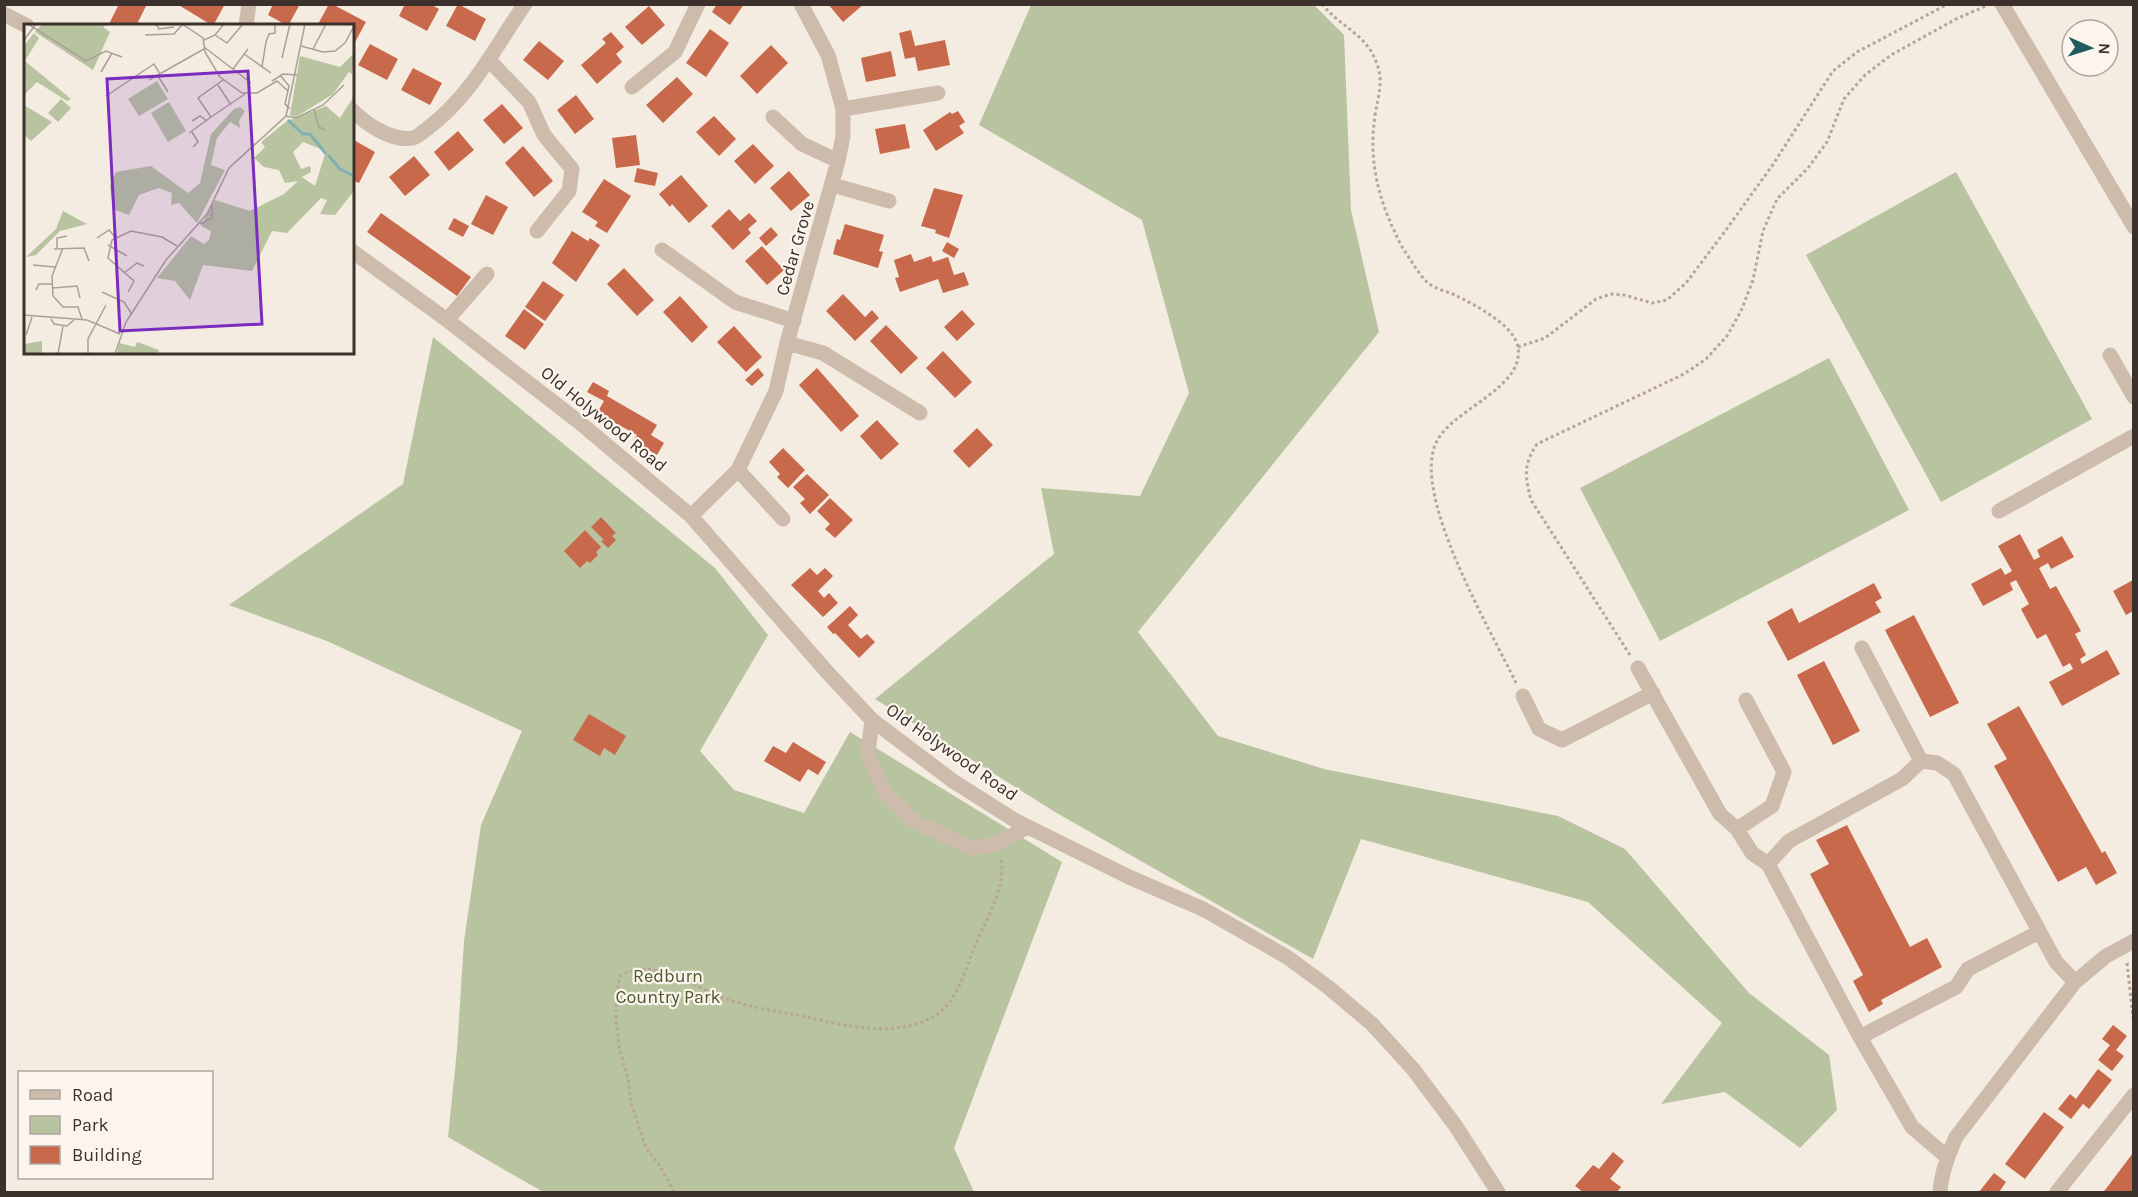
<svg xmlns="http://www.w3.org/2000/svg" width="2138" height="1197" viewBox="0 0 2138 1197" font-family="Karla,sans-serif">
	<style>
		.green { fill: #b8c4a0 }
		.building { fill: #c8694b }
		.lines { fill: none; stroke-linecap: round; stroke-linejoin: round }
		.path { stroke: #b9a596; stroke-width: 3; stroke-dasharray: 3 3; stroke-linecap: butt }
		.minor { stroke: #cdbbac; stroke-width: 15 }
		.labels { text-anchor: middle; stroke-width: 4.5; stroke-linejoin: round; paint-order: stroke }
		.street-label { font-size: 18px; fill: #3b302b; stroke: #fbf5ee }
		.park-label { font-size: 18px; fill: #4a5a2e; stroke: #fbf5ee }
		.inset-river { fill: none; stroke: #7fb0b2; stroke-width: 3 }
		.inset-road { fill: none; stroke: #aaa098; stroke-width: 1.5 }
		.view { fill: #7b2cbf; fill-opacity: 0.15; stroke: #7b2cbf; stroke-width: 3 }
		.inset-edge { fill: none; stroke: #3b302b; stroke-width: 3 }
	</style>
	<rect width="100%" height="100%" fill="#f4ebe1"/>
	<!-- green -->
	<path class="green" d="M1031,5H1314L1344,35L1351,210L1379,332L1138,632L1218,736L1324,769L1558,816L1625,849L1749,993L1829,1055L1837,1110L1800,1148L1725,1092L1661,1104L1722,1023L1588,902L1361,839L1313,959L1055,812L875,699L1054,554L1041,488L1140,496L1189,393L1142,220L979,125Z
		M1956,172L2092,419L1941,502L1806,255Z
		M433,337L715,568L768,635L700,751L734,790L804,813L850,732L1062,862L954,1148L974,1192H543L448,1137L457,1050L464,941L481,825L522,731L327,641L229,605L403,484Z
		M1829,358L1909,510L1660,641L1580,488Z"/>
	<!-- building -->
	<path class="building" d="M119,4H147L136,26H108Z
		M177,4H225L213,26Z
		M273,4H300L288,26L268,15Z
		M329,4H332L366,22L354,44L352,26H317Z
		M405,4H430L439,9L427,31L399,16Z
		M458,4L486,19L475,41L446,26Z
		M717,4H744L730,25L712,12Z
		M828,4H864L843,22Z
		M649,6L665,25L642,45L625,27Z
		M710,29L729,43L706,77L686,63Z
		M911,30L915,46L945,40L950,65L918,71L915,57L905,59L899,33Z
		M611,32L624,47L616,54L622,62L597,84L581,65L606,43L602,39Z
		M539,41L564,61L548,80L523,60Z
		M370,44L398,59L387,80L358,65Z
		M771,45L788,63L757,94L740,76Z
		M891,51L896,76L866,82L861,58Z
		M413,68L442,83L430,105L401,90Z
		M677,77L693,94L663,123L646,105Z
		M576,95L594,119L575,134L557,110Z
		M502,104L523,128L504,144L483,120Z
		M958,111L965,122L959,126L964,133L936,151L923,130L950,112L952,114Z
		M714,116L736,139L719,156L696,132Z
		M905,124L910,148L880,154L875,129Z
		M458,131L474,150L449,171L434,152Z
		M636,135L640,165L616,168L612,138Z
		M352,139L375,152L359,183L352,180Z
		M753,144L774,166L755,184L734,161Z
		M523,146L553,181L534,197L505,163Z
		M414,156L430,175L405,196L389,177Z
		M637,168L658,173L655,186L634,182Z
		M789,171L810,195L791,211L770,188Z
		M681,175L708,206L689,223L672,204L670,207L659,194Z
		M604,179L631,196L607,233L595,226L598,222L582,212Z
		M934,188L963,195L949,238L935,233L936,230L921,226Z
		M486,195L508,207L493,235L471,224Z
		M729,209L740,221L749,213L757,221L748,229L751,233L733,250L711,226Z
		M381,213L471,277L457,296L367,232Z
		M454,218L469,226L463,237L448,229Z
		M845,224L884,235L879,251L883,252L878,268L833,254L837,239L840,240Z
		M771,227L778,235L766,246L759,238Z
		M572,231L588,241L590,238L600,245L576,282L552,263Z
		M947,242L959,249L954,258L942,251Z
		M762,246L784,270L767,285L745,261Z
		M911,254L914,262L931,256L933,262L948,257L954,275L964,272L969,285L943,293L938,279L900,292L895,278L899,277L894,260Z
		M624,268L654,300L637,316L607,284Z
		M543,281L564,295L545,321L525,307Z
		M843,294L865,317L872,310L879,318L855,341L826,311Z
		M680,296L708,327L692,343L663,312Z
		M524,309L544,324L525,350L505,336Z
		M962,310L975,324L957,341L944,327Z
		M886,325L918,358L901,374L870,341Z
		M734,326L762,357L746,372L717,342Z
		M943,351L972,382L955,398L926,368Z
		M758,368L764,375L752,386L745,380Z
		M817,368L859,416L841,432L799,385Z
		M593,382L609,391L607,396L657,425L651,435L664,443L657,455L633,441L637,435L597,413L604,401L587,392Z
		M877,420L899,444L881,460L860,436Z
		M977,428L993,445L969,468L953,451Z
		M783,448L805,470L788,488L777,477L780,474L769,462Z
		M807,474L829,495L810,514L800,503L805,499L793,487Z
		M830,498L853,520L835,538L825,529L830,524L817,511Z
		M601,517L616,533L612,536L616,540L608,548L601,541L604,540L591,527Z
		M585,530L601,547L596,552L598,555L590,563L587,561L580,568L564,551Z
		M2020,534L2034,560L2040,557L2037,550L2062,536L2074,557L2051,569L2048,563L2039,568L2050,589L2056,586L2081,631L2075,634L2086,655L2080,659L2082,664L2107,650L2120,674L2062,706L2049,682L2073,669L2070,663L2063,667L2046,634L2037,639L2021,609L2029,604L2016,580L2010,583L2013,590L1983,606L1971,584L2001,568L2005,575L2012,571L1998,546Z
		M810,568L817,575L825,568L833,576L818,591L824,598L829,593L838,603L823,617L791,585Z
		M2133,580V611L2126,615L2113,591Z
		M1874,583L1882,598L1875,602L1881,612L1788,661L1767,622L1792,608L1799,623Z
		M850,606L858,615L848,625L861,639L867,634L875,642L859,658L835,633L833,634L827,627Z
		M1914,615L1959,703L1930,717L1885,630Z
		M1824,661L1860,731L1833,745L1797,675Z
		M2019,706L2102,853L2105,851L2117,873L2096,885L2086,867L2058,882L1994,766L2007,759L1987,724Z
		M589,714L626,736L615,755L604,748L600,756L573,740Z
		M793,742L826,762L818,775L808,769L800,782L764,761L773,746L786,753Z
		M1847,825L1910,947L1927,938L1942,967L1881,1000L1883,1004L1869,1012L1853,981L1863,975L1810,874L1829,864L1816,840Z
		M2113,1025L2127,1036L2116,1050L2124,1056L2112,1071L2098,1060L2110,1045L2102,1039Z
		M2098,1069L2112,1080L2089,1109L2083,1104L2071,1119L2058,1109L2070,1094L2076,1099Z
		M2044,1112L2064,1127L2025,1179L2005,1164Z
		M1613,1152L1624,1161L1610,1179L1621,1187L1617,1192H1583L1575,1186L1593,1165L1599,1169Z
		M2133,1153V1192H2103L2105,1190Z
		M1994,1173L2006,1182L1999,1192H1979Z"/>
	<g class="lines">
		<!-- path -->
		<path class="path" d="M1322,4C1338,25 1365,34 1375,59C1385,81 1378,94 1375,116C1369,155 1376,190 1392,226C1396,234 1399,243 1404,250C1411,260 1419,275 1428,283C1435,289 1449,292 1457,296C1475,305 1514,325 1518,347C1525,389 1451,409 1436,443C1411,496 1492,632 1516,683
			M1518,347L1545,338L1596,299L1611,294L1624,295L1652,303L1667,300L1686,283L1723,234L1772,166L1833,71L1857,52L1948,4
			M1630,655L1531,500C1525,476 1523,465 1537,444L1684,374L1706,359L1727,336L1741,311L1753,280L1763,231L1777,199L1808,168L1827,142L1844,99L1865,75L1891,55L1956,19L1986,6
			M2127,963L2134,1026
			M674,1192L660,1166L646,1148L631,1103L628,1078L619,1047L616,1020V997L620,976C653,956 690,985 722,997C744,1006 769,1010 792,1014C836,1023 888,1040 931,1018C956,1005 964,974 973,950C983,925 1007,887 1001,860"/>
		<!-- minor -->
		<path class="minor" d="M2002,4L2134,227
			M4,14L27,26
			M246,26L249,4
			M489,60L529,102L544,135L572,169L569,191L537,231
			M632,87L675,52L698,4
			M843,109L938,93
			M352,110C366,124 392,142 413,138C418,137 424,131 428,128C471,96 495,47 525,4
			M773,117L802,144L838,161
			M833,185L889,201
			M662,250L735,302L794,321
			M352,251L447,320L579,422L691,516L828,673L872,720L953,781L1016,821L1129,877L1203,909L1287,957L1328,987L1372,1024L1413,1069L1455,1125L1498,1192
			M447,320L487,274
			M787,343L823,353L920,413
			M2110,355L2134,397
			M738,470L783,519
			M1999,511L2134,436
			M691,516L738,470L776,391L787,343L838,161L843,136V109L828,55L801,4
			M1862,648L1921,761
			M1638,668L1720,814L1737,829L1752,853L1768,864
			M1523,696L1539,729L1562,740L1653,693
			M872,720L868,753L884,792L915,822L972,848L997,844L1027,827
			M1737,829L1772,806L1784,772L1746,700
			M1860,1037L1956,987L1968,969L2039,932
			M1947,1157L1912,1127L1860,1037L1768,864L1789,841L1902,779L1921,761L1937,763L1954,774L2056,962L2075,982
			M1940,1192C1941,1173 1948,1155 1956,1137L2075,982L2106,956L2134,941
			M2057,1192L2134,1095"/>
	</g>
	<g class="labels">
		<!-- street labels -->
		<g class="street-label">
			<text transform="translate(795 248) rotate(-74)" y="6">Cedar Grove</text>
			<text transform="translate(604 419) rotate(39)" y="6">Old Holywood Road</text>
			<text transform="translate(952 752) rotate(35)" y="6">Old Holywood Road</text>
		</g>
		<!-- park labels -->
		<g class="park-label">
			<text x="668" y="982">Redburn<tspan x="668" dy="21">Country Park</tspan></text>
		</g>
	</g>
	<!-- overview -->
	<g transform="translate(24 24)">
		<rect width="330" height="330" fill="#f4ebe1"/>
		<path d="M18,0H84L79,3L86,8L69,46L11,8ZM10,9L15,14L1,37L47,75L43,77L13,58L0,71V22ZM330,29L328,50L325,48L309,70L272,93L266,91L276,32L316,43ZM133,57L144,75L115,92L104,75ZM330,72V167L311,191L296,190L303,176L297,174L263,209L248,207L228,247L179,241L166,276L151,257L133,254L167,212L180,220L185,216L187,207L177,202L191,176L226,187L260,170L274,157L261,159L255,146L240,143L230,134L241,123L237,118L263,97L302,82L316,94ZM279,118L302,127L291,162L278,153L287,148L286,142L277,145L269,128ZM37,75L47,84L34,98L24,89ZM145,78L162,107L144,118L127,89ZM0,81L28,98L7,117L0,111ZM216,83L221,87L215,97L216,104L206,98L193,114L187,141L201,146L173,199L155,179L147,181L148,169L135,164L115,171L105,191L89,185L86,162L92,148L127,142L164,169L176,159L187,110L210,85ZM39,187L63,200L36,207L12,231L2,233L32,205ZM18,317V330H0V320ZM113,318L135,326L134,330H93L95,319L111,323Z" fill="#b8c4a0" fill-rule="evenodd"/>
		<path class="inset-river" d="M264,96L279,110H286L302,130M304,131L316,145L330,152"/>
		<path class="inset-road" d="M4,0L62,37L82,27L98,33M132,0L135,5L150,3M158,0L179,14L181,28L196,53L218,69H233L253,57L264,67M121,11L150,10L158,1M191,11L203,19L219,0M0,16L12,0M180,16L191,11L200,0M277,22L299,28L311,27L321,19L330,2M180,23L227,59M289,25L302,0M220,30L247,49M258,34L266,0M238,43L242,18L245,10L251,9V0M209,45L224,25M77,48L88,29M256,51L265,62L261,80L266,85M134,52L144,68M125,56L180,25M199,56L174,74L187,93L221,70M248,57L259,50L273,51M194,61L207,81M82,72L130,40L136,50M290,86L295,103L301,106M262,92L272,94L299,81L320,61M168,97L176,92L183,97M168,108L174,118L169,123M165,109L187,93M176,200L188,194V181M73,214L85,206L91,213M84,221L103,232M33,224V214L43,212M39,224L28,252L29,272L39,283H54L58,295M30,225L60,224L65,237M9,241L31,243M100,249L113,239L120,242M29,264L53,262L56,274M12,266L15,260H28M78,268L100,278L107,289M104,268L110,257L84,234L88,216L107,207L138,213L153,222M0,291L63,296L96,310M27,295L30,300L43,302L51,295M2,311L8,293M34,330L39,302M64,330V315L82,281M91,330L102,298L142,236L183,190L205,144L262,92L281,0"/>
		<path class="view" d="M224,47L238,300L96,307L83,55Z"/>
		<rect width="330" height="330" class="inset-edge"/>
	</g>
	<!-- border -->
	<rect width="2138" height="1197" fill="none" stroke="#3b302b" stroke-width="12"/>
	<!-- legend -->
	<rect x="18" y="1071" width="195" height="108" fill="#fbf5ee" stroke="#aea6a0" stroke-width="1.5"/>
	<rect x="30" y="1090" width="30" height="9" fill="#cdbbac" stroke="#aea6a0" stroke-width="1.5"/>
	<text x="72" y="1101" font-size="18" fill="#3b302b">Road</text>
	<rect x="30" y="1116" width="30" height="18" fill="#b8c4a0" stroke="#aea6a0" stroke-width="1.5"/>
	<text x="72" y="1131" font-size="18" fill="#3b302b">Park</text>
	<rect x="30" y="1146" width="30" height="18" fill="#c8694b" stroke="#aea6a0" stroke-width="1.5"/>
	<text x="72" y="1161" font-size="18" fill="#3b302b">Building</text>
	<!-- north arrow -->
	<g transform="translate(2090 48) rotate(93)"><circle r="28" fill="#fbf5ee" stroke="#aea6a0" stroke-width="1.5"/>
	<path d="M0-4.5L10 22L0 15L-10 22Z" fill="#1f5a5e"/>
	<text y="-9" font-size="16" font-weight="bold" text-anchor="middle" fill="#3b302b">N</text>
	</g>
</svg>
